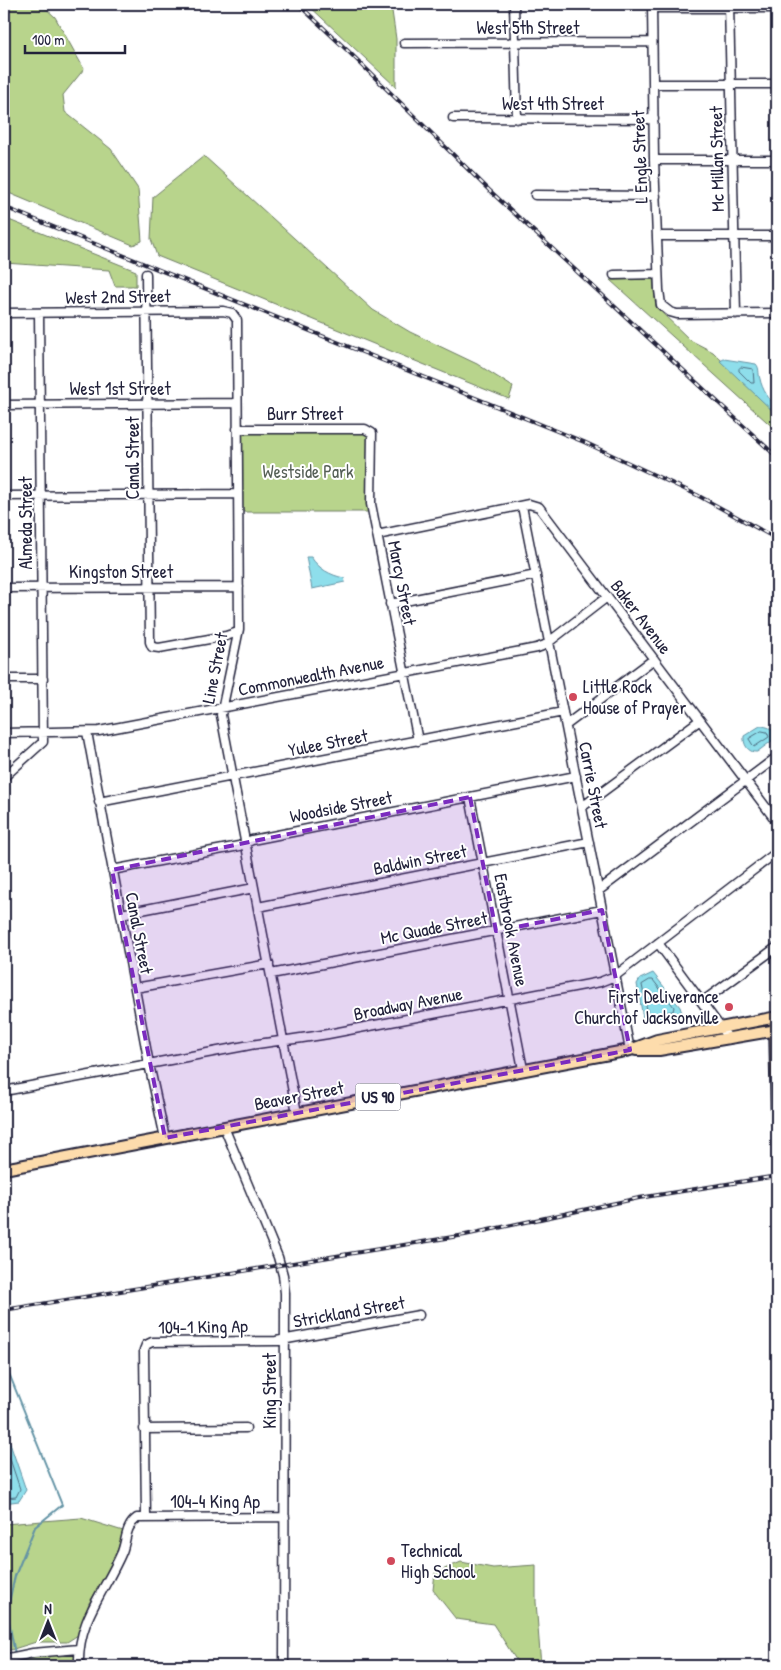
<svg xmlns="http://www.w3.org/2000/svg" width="781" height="1670" viewBox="0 0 781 1670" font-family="'Patrick Hand',sans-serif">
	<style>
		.green { fill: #b8d48c; stroke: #6d7b64 }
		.water { fill: #8edeeb; stroke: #6393a5 }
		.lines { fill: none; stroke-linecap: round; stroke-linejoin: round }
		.shore { stroke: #4d6d81; stroke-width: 1 }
		.stream { stroke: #6393a5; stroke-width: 2 }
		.minor-casing { stroke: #22223b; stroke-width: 11 }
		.major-casing { stroke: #22223b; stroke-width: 14 }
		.minor { stroke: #fff; stroke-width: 8 }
		.major { stroke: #fddcac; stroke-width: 10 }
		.rail-casing { stroke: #22223b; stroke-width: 4 }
		.rail { stroke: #fff; stroke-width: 2; stroke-dasharray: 5.5; stroke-linecap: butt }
		.marked { fill: #7b2cbf; fill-opacity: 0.2; stroke: #7b2cbf; stroke-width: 4; stroke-dasharray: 10 6; stroke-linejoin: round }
		.poi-dot { fill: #d1495b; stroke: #fff; stroke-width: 2 }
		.labels { text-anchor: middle; stroke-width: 4; stroke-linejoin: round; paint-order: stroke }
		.shield { fill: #fff; stroke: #646476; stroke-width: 1 }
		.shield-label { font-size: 16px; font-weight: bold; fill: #22223b }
		.street-label { font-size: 18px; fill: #22223b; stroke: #fff }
		.park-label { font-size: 18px; fill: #566057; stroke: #fff }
		.poi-label { font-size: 18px; fill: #22223b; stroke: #fff; text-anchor: start }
	</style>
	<rect width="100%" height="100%" fill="#fff"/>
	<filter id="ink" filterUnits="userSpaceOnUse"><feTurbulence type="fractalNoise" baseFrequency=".02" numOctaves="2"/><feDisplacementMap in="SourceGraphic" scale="10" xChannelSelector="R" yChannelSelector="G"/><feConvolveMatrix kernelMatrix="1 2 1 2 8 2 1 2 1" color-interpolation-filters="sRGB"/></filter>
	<g filter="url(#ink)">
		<!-- green -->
		<path class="green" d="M4,4H41L55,17L84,69L63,95L65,112L111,149L138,189L142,241L133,245L4,191Z
			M307,4H391L396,39V87Z
			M204,156L373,310L410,332L477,364L513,387L509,399L157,256L151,239L153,197Z
			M4,218L136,271V286H115L109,270L4,263Z
			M653,279L656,307L690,340L713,352L777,415V431L610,280Z
			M241,432H376L373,497L367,498L369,512H242Z
			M81,1518L123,1531L115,1560L89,1603L78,1635L67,1642H36L4,1652V1524Z
			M461,1562L493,1568L536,1565V1602L541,1666H520L493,1624L456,1619L433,1590L435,1573Z
			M76,1652V1666H4C29,1658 49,1654 76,1652Z"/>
		<!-- water -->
		<path class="water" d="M724,359L756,364C760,368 758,373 760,379C762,389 769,400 777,407V415L720,361Z
			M306,557H311C319,569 330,575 344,578L345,582L312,589Z
			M760,726C767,726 775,729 777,737L757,752C748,753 743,744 744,736Z
			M653,973L680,1007L682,1013L681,1015L648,1021L643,1018L637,984L640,979Z
			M4,1426L26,1490L19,1501L4,1503Z"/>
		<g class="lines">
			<!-- shore -->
			<path class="shore" d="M741,367L753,369L754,383H751L739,371V369Z
				M762,731L767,732L769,737L754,747L749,739Z
				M650,980H653L674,1007L673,1011L648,1015L642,985Z
				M4,1441L20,1489L16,1497L4,1498"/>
			<!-- stream -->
			<path class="stream" d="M4,1361L62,1505L35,1527L15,1576L7,1611L15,1654
				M11,1666L13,1661"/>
			<defs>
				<path id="minor" d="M514,4L517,119
					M652,4L654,160L659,290L661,305L670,312L677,314L777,313
					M729,4L736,314
					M652,8H777
					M404,43L652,42
					M653,84H777
					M453,118L654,119
					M654,160H777
					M535,195L656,196
					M657,236H777
					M146,274L150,642L152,647L159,648L226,636L238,632
					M614,275L658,274
					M4,313L223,311L232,313L237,320L239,629L221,715L297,1113
					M4,405L237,403
					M237,429H365L372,433L371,504L418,741
					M4,496L238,494
					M522,506L630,1050
					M377,535L529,504L539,507L777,822
					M4,588L239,587
					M390,604L536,575
					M4,679H43
					M566,725L654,659
					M87,732L149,1064L165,1138
					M4,733L99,731L537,648L545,645L607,597
					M4,777L43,742L39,313
					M470,797L523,1069
					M99,802L563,712
					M582,807L700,720
					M112,870L239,846L252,840L576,776
					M598,891L777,757
					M258,907L589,842
					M121,914L254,888
					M658,943L729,1039
					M271,974L602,910
					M135,988L269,964
					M702,1002L777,947
					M4,1091L245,1046C273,1041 301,1039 328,1034L600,982L615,976L777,852
					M224,1127L278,1257L283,1275L285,1293L284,1666
					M144,1429L246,1428
					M146,1517L144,1350L146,1345L152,1342L276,1341L419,1315
					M4,1659L33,1653L79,1649
					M79,1666C77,1620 105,1592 122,1552C127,1539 125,1527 137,1518L285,1517"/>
				<path id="major" d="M775,1026L777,1122
					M636,1050H659L777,1030
					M4,1169L630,1050L657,1040L777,1017"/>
			</defs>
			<!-- minor casing -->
			<use href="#minor" class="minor-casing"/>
			<!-- major casing -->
			<use href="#major" class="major-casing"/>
			<!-- minor -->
			<use href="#minor" class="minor"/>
			<!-- major -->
			<use href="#major" class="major"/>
			<defs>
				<path id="rail" d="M298,4L348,51L489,190L777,457
					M4,207L584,442L697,495L777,539
					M4,1310L465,1235L639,1198L777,1176"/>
			</defs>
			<!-- rail casing -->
			<use href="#rail" class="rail-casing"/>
			<!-- rail -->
			<use href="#rail" class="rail"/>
		</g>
	</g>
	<!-- marked area -->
	<path class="marked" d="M470,797L496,931L602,910L630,1050L165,1138L112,870Z"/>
	<!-- markers -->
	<g class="poi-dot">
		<circle cx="573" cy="697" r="5"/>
		<circle cx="729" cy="1007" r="5"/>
		<circle cx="391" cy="1561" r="5"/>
	</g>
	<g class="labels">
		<!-- shield labels -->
		<rect class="shield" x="355.5" y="1083.5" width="45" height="27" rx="4"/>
		<g class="shield-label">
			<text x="378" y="1103">US 90</text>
		</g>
		<!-- street labels -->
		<g class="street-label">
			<text x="528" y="34">West 5th Street</text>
			<text x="553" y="110">West 4th Street</text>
			<text transform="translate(640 157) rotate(-92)" y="6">L Engle Street</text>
			<text transform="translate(717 159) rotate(-91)" y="6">Mc Millan Street</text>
			<text transform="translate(118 297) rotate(-1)" y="6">West 2nd Street</text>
			<text x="120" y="395">West 1st Street</text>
			<text x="305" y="420">Burr Street</text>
			<text transform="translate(133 458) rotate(-90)" y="6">Canal Street</text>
			<text transform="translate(26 523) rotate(-90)" y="6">Almeda Street</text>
			<text x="121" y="578">Kingston Street</text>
			<text transform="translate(402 583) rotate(79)" y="6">Marcy Street</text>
			<text transform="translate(641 617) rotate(53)" y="6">Baker Avenue</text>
			<text transform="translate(215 668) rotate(-79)" y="6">Line Street</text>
			<text transform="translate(311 676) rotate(-11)" y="6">Commonwealth Avenue</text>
			<text transform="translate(328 743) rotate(-11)" y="6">Yulee Street</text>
			<text transform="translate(593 785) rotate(79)" y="6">Carrie Street</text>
			<text transform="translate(341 807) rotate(-11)" y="6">Woodside Street</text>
			<text transform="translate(420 860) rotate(-11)" y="6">Baldwin Street</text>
			<text transform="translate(434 928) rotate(-11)" y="6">Mc Quade Street</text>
			<text transform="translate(511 930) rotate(79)" y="6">Eastbrook Avenue</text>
			<text transform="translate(139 933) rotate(79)" y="6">Canal Street</text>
			<text transform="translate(408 1004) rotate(-11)" y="6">Broadway Avenue</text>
			<text transform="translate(299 1096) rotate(-11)" y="6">Beaver Street</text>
			<text transform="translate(349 1312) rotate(-10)" y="6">Strickland Street</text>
			<text transform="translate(203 1327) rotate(-1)" y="6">104-1 King Ap</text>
			<text transform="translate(270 1391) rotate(-90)" y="6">King Street</text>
			<text x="215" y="1508">104-4 King Ap</text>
		</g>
		<!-- park labels -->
		<g class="park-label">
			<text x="308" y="478">Westside Park</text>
		</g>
		<!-- poi labels -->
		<g class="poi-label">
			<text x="583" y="693">Little Rock<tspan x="583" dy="21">House of Prayer</tspan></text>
			<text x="719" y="1003" text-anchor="end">First Deliverance<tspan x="719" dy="21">Church of Jacksonville</tspan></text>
			<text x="401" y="1557">Technical<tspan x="401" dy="21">High School</tspan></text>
		</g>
	</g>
	<!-- margin -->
	<rect width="781" height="1670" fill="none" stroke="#fff" stroke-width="20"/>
	<rect x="10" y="10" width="761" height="1650" fill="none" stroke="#22223b" stroke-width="2" filter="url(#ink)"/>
	<!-- north arrow -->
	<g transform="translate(48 1622)" stroke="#ffffff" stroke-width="4" paint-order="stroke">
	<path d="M0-4L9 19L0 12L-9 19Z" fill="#22223b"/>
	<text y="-8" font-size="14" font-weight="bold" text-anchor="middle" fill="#22223b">N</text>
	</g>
	<!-- scale -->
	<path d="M25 45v8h100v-8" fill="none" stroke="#22223b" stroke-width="2.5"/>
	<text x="32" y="45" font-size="15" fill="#22223b" stroke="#ffffff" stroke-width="4" paint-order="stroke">100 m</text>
</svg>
